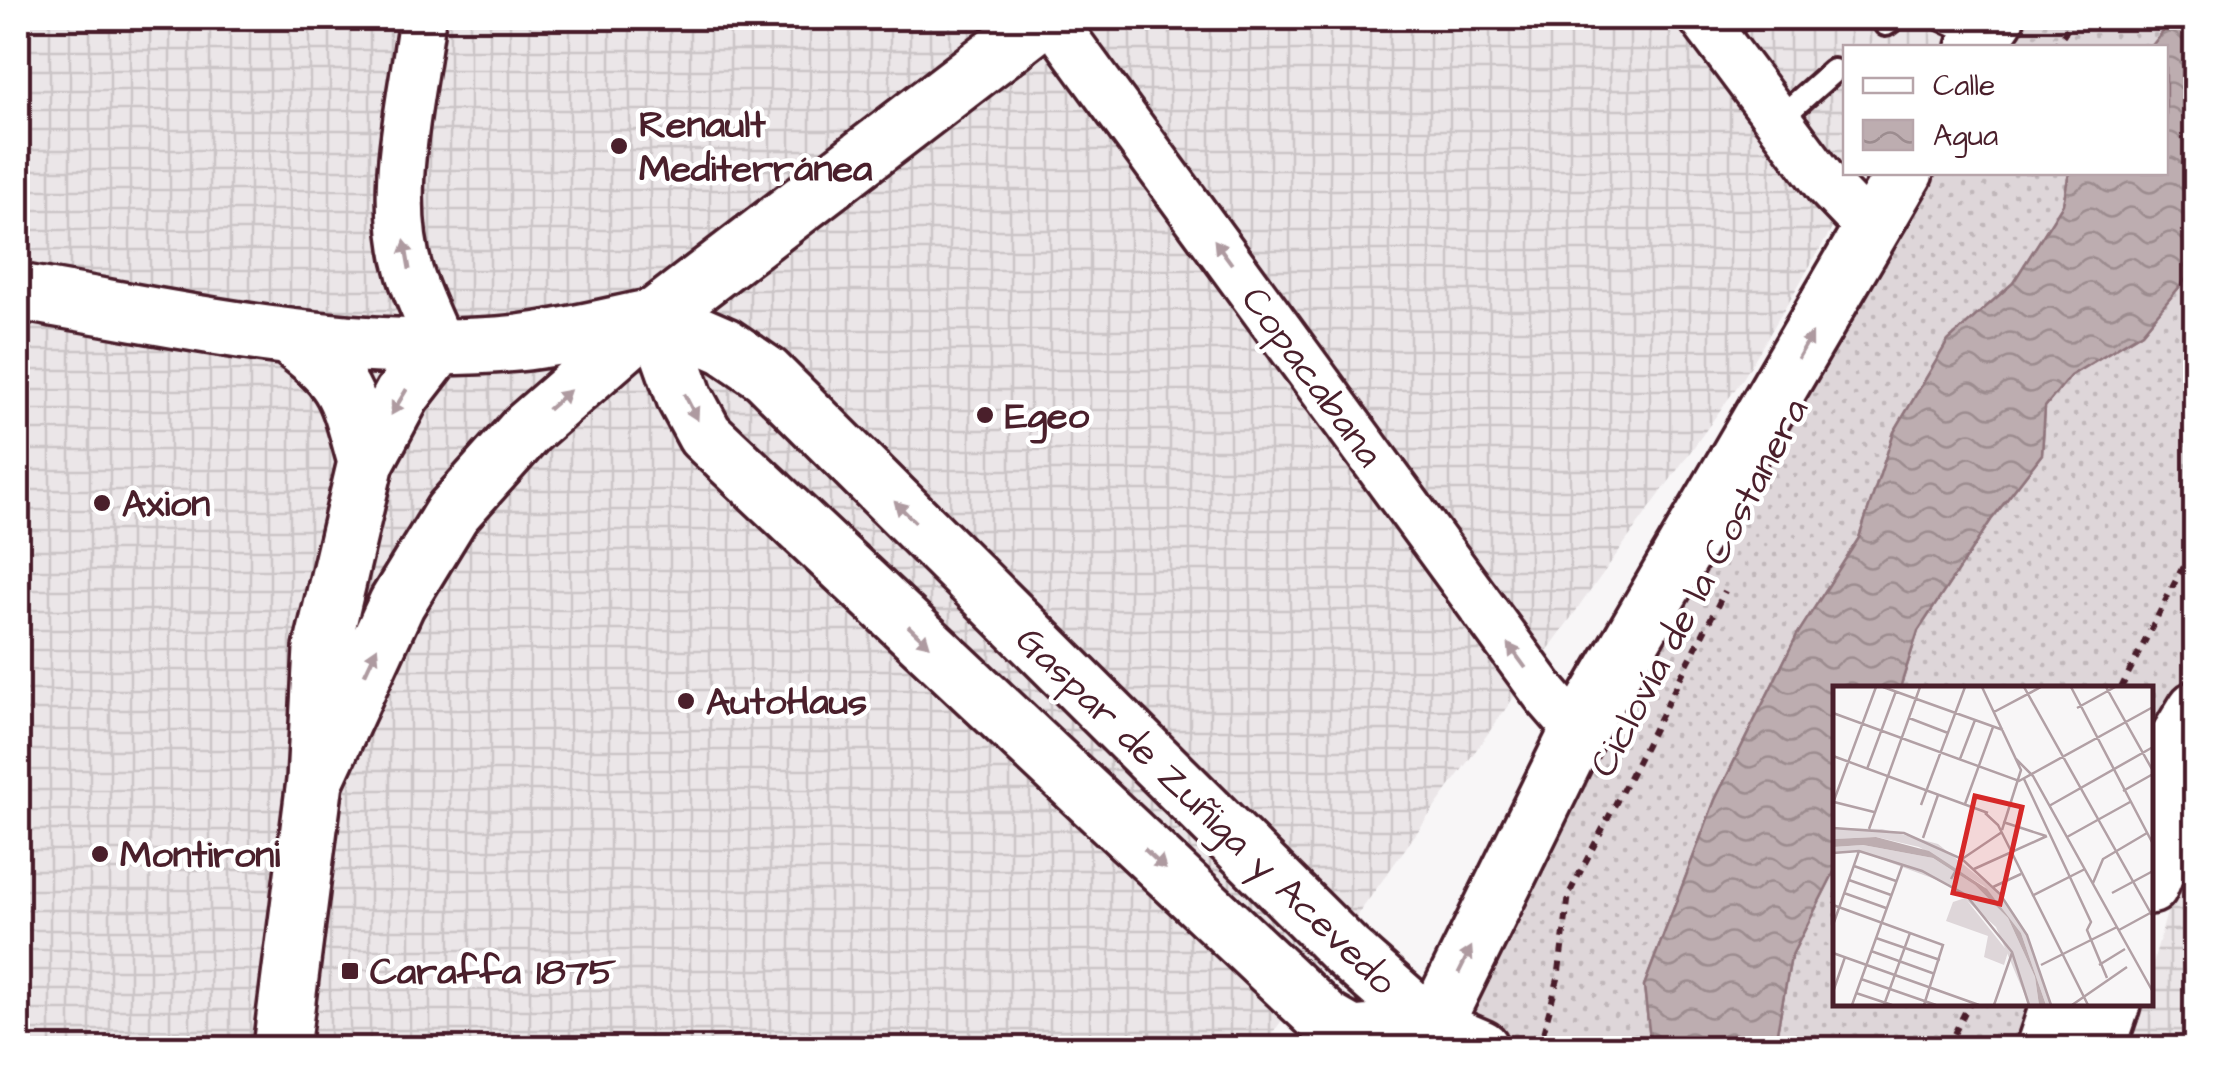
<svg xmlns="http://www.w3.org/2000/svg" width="2213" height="1066" viewBox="0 0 2213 1066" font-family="'Architects Daughter',sans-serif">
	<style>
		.industrial { fill: url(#industrial-grid) }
		.grass { fill: url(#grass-dots); stroke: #947a82; stroke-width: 2.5 }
		.water { fill: url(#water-waves); stroke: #8f747b; stroke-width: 2.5 }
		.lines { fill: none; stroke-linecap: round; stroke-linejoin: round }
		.lane-casing { stroke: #4a1f2b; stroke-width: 30 }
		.street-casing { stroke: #4a1f2b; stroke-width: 52 }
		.secondary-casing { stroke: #4a1f2b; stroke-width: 62 }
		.primary-casing { stroke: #4a1f2b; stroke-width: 62 }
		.path { stroke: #4a1f2b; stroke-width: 6; stroke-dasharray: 8 8; stroke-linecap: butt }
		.lane { stroke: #fff; stroke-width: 22 }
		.street { stroke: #fff; stroke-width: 45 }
		.secondary { stroke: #fff; stroke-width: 55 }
		.primary { stroke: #fff; stroke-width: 55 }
		.oneway { fill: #ae9aa0 }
		.poi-dot { fill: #4a1f2b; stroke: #fff; stroke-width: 4 }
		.labels { text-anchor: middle; stroke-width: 9; stroke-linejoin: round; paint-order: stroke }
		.poi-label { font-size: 38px; font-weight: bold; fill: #4a1f2b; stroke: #fff; text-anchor: start }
		.street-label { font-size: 38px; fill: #4a1f2b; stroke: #fff }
		.inset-road { fill: none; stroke: #b2a0a5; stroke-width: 2.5 }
		.view { fill: #d62828; fill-opacity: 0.15; stroke: #d62828; stroke-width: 5 }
		.inset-edge { fill: none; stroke: #4a1f2b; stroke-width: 5 }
	</style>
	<defs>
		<pattern id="industrial-grid" width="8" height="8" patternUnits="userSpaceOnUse" patternTransform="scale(2.5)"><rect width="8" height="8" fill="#ebe6e8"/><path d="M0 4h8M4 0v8" fill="none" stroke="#cbc5c7"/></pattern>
		<pattern id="grass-dots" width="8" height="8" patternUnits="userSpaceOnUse" patternTransform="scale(2.5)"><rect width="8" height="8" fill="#ded6d9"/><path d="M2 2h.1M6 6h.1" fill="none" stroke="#c0b7ba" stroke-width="1.8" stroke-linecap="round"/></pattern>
		<pattern id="water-waves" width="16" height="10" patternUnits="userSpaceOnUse" patternTransform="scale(2.5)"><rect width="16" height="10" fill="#bdadb0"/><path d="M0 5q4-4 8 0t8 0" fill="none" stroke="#9c8c8f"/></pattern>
	</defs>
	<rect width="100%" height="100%" fill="#f8f6f7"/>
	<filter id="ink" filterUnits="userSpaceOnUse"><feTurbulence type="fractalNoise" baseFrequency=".01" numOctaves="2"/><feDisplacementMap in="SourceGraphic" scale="20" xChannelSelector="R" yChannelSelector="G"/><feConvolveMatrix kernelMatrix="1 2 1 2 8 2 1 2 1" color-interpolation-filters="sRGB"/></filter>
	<g filter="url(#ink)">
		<!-- industrial -->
		<path class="industrial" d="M18,18H1966L1945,47L1846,48V172L1865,173L1744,377L1262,1048H18Z
			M2195,811V1048H2129L2141,1004H2150L2151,970Z"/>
		<!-- grass -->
		<path class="grass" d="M1996,18H2174L2151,47L1975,48Z
			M1905,173H2069L2063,204L2013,283L1948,341L1894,432L1859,538L1797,635L1715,800L1644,986L1651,1048H1423Z
			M2195,268V772L2151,886L2150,688H1900L1918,631L1991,520L2042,454L2045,407L2070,376L2142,332Z
			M1835,870L1836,1004H2112L2097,1048H1774L1791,957Z"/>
		<!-- water -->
		<path class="water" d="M2174,18H2195V268L2142,332L2070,376L2045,407L2042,454L1991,520L1918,631L1900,688H1836L1835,870L1791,957L1774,1048H1651L1644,986L1715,800L1797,635L1859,538L1894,432L1948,341L2013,283L2063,204L2069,173L2166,172V48L2151,47Z"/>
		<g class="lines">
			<defs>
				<path id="lane" d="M1942,18L1981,37
					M1886,24L1894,18
					M1715,36L1740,18
					M1778,120L1833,71"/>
				<path id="street" d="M422,18C412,99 386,193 410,273C418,298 430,322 440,346
					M1051,18L1546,695L1578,732
					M1702,18L1827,185L1872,232"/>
				<path id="secondary" d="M656,316L725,346L766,374L1346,951L1432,1027L1481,1048
					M656,316L685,398L705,435L1326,1020L1352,1035L1432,1027"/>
				<path id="primary" d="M1975,48L1996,18
					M18,292C182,319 351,360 518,343C563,338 609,326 653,317
					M288,337C348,380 347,394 366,462
					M315,781L397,603L452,513L527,429L656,316L1044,18
					M2150,785L2196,709
					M2150,886L2196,772
					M281,1048L315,781L322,649L366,462L402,395L440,346
					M1423,1048L1578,732L1905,172
					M2044,1048L2059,1004
					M2097,1048L2112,1004"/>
			</defs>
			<!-- lane casing -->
			<use href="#lane" class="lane-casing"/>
			<!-- street casing -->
			<use href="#street" class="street-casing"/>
			<!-- secondary casing -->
			<use href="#secondary" class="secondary-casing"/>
			<!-- primary casing -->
			<use href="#primary" class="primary-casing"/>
			<!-- path -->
			<path class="path" d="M2053,48L2076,18
				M2121,688L2196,541
				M1539,1048L1558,979L1569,894L1725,591
				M1947,1048L1969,1004"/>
			<!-- lane -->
			<use href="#lane" class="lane"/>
			<!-- street -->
			<use href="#street" class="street"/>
			<!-- secondary -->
			<use href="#secondary" class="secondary"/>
			<!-- primary -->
			<use href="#primary" class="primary"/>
		</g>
		<!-- one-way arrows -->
		<defs><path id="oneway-solid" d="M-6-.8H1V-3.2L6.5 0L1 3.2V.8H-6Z" transform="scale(2.5)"/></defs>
		<g class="oneway">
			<use href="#oneway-solid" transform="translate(1223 252) rotate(-126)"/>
			<use href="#oneway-solid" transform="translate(407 255) rotate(-100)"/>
			<use href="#oneway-solid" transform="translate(1805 346) rotate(-60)"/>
			<use href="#oneway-solid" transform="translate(559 400) rotate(-41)"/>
			<use href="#oneway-solid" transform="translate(399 402) rotate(121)"/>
			<use href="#oneway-solid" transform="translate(691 407) rotate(63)"/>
			<use href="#oneway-solid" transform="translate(905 512) rotate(-135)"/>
			<use href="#oneway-solid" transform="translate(919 636) rotate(43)"/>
			<use href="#oneway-solid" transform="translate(1517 656) rotate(-126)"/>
			<use href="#oneway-solid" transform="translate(371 661) rotate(-65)"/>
			<use href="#oneway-solid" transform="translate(1155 859) rotate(43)"/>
			<use href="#oneway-solid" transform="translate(1465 960) rotate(-64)"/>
		</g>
	</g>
	<!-- markers -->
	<g class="poi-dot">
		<circle cx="619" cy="146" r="10"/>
		<circle cx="985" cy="415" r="10"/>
		<circle cx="102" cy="503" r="10"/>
		<circle cx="686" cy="701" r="10"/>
		<circle cx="100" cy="854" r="10"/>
		<rect x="340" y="961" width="20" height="20" rx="5"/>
	</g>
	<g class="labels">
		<!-- poi labels -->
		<g class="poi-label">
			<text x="639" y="137">Renault<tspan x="639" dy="44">Mediterránea</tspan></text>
			<text x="1005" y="428">Egeo</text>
			<text x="122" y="516">Axion</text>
			<text x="706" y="714">AutoHaus</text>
			<text x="120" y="867">Montironi</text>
			<text x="370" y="984">Caraffa 1875</text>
		</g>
		<!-- street labels -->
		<g class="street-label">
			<text transform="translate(1313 376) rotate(54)" y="13">Copacabana</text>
			<text transform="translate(1698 587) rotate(-62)" y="13">Ciclovía de la Costanera</text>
			<text transform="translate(1207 810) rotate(44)" y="13">Gaspar de Zuñiga y Acevedo</text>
		</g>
	</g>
	<!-- overview -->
	<g transform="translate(1833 686)">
		<rect width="320" height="320" fill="#f8f6f7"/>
		<path d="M0,142L49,143L105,158L167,208L194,249L218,319H213L188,247L151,200L86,161L43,151L0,153ZM30,159L100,172L142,199L175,232L202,291L206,319H196L163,241L115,198L26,165L0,167V161Z" fill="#ded6d9"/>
		<path d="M132,212L175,266L171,279L151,271L155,250L113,235L120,216Z" fill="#ded6d9"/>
		<path d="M43,151L96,165L154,203L188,247L213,319H206L202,291L175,232L142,199L100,172L30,159L0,161V153Z" fill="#bdadb0"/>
		<path class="inset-road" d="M50,1L170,44M149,1L188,84L169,144M191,1L320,231M238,1L320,158M273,1L320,85M244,22L282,1M161,26L208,1M0,27L186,95L320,21M76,32L115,47M0,70L155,127M127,73L142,34M183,73L200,90L320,306M34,83L63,5M191,93L258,236L254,244L274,292M290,105L320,88M1,116L41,126M0,117L43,1M132,118L160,41M88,119L132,1M216,120L320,61M152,127L165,139L255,319M170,136L213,150M0,142L71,147L129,173L167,208L194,249L218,319M36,143L87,1M234,151L297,116M90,152L105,109M0,167L26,165L89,185L133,209L179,266L196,319M21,180L63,195M141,183L214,150M118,193L129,173L169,146M16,194L58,209M260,197L270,173L314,147M160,201L188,188M11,207L53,222M279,207L320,185M199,210L252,183M0,219L110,259L91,319M0,239L26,165M286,244L319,226M43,252L107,274M38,265L102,288M0,267L146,319M208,279L284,241M266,279L292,263M28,293L103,319M0,306L12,271M23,307L59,319M19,319L69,180M51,319L77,247M161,319L179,267M239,319L294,281"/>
		<path class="view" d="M142,110L189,121L167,218L120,207Z"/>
		<rect width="320" height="320" class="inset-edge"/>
	</g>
	<!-- margin -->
	<rect width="2213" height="1066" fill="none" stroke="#fff" stroke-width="60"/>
	<rect x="30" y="30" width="2153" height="1006" fill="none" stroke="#4a1f2b" stroke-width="4" filter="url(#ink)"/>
	<!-- legend -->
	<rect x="1843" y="45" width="325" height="130" fill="#ffffff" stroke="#b7a5aa" stroke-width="2.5"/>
	<rect x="1863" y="78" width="50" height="15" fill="#ffffff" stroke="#b7a5aa" stroke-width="2.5"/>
	<text x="1933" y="95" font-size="30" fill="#4a1f2b">Calle</text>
	<rect x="1863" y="120" width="50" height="30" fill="url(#water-waves)" stroke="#b7a5aa" stroke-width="2.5"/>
	<text x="1933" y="145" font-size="30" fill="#4a1f2b">Agua</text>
</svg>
